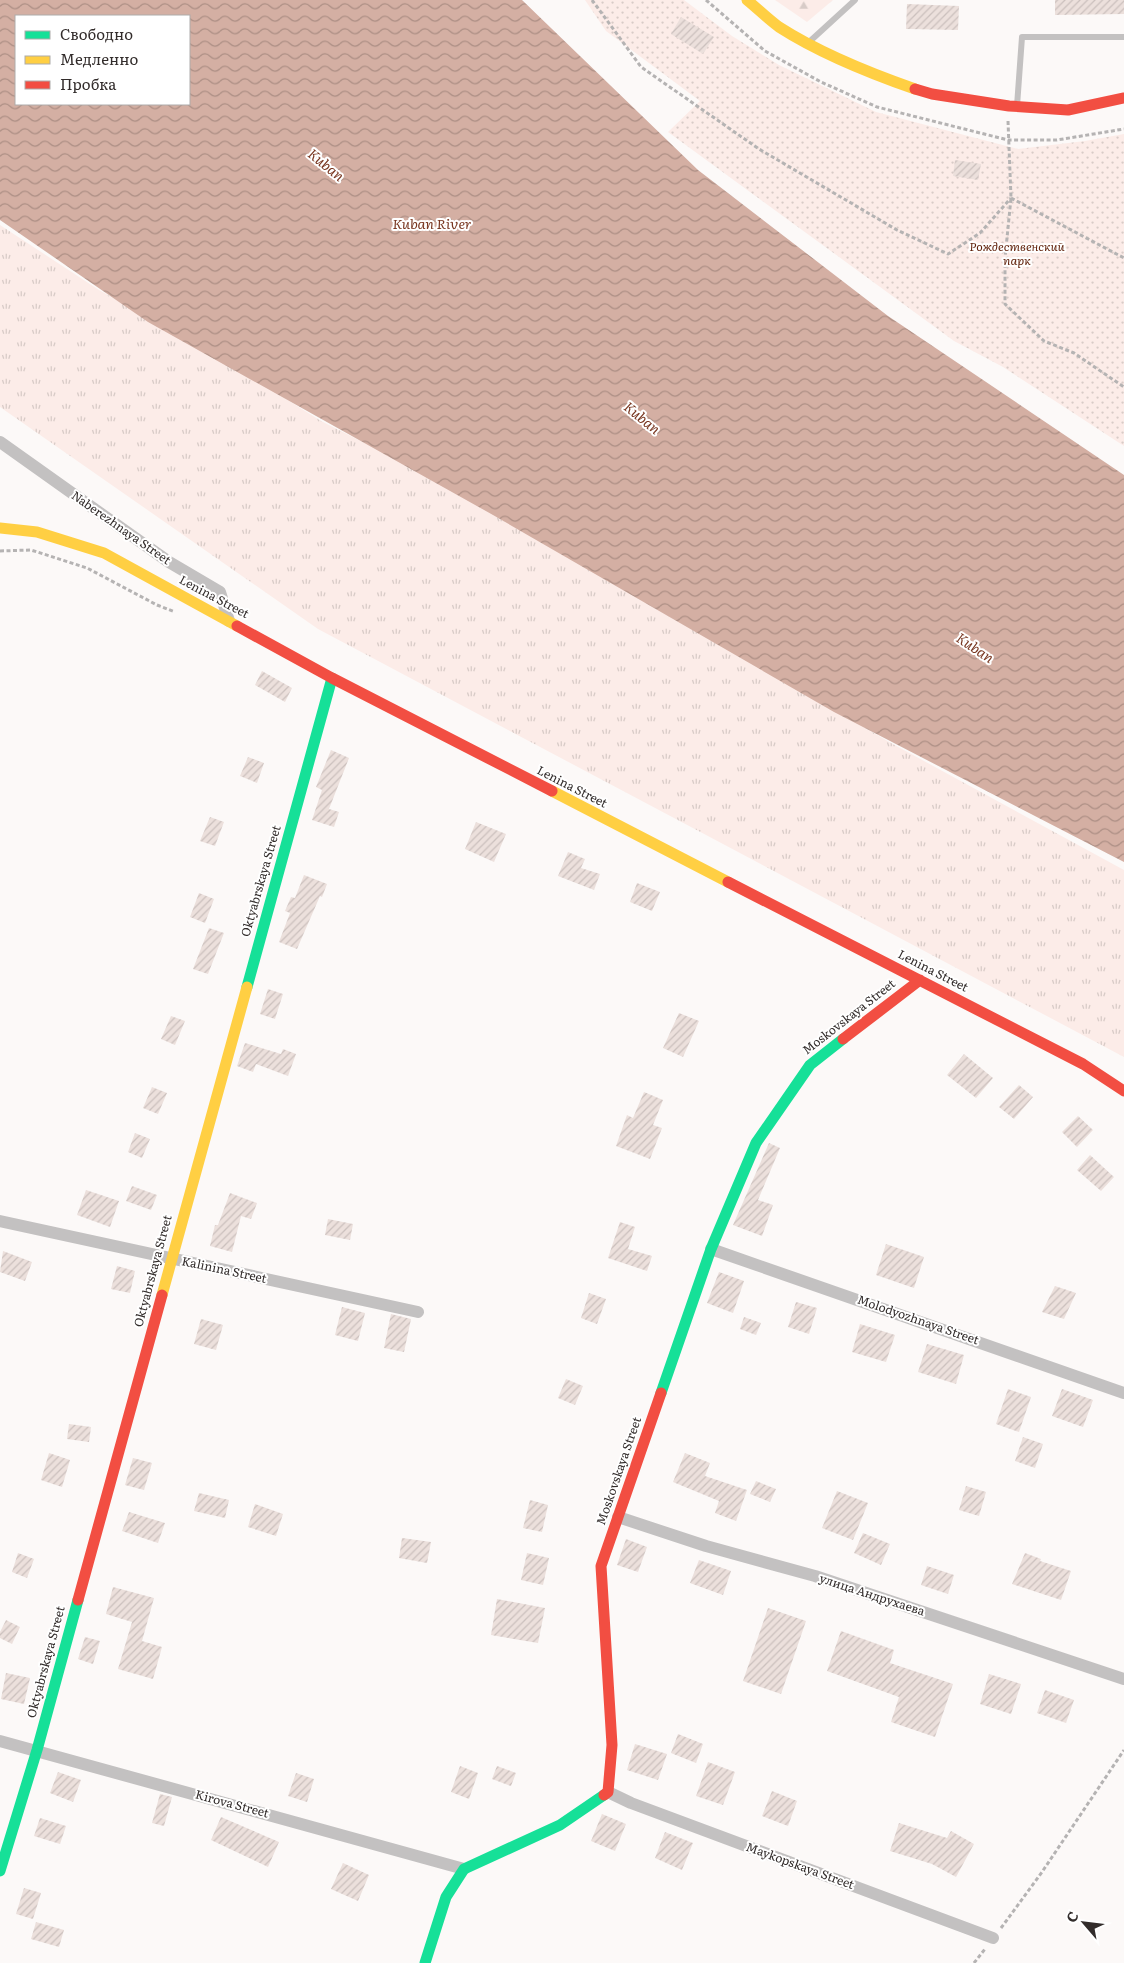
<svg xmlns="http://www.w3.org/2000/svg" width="1124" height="1963" viewBox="0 0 1124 1963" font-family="Literata,serif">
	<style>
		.grass { fill: url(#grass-tufts) }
		.forest { fill: url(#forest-firs) }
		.park { fill: url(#park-dots) }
		.water { fill: url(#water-waves); fill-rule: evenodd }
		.building { fill: url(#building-hatch) }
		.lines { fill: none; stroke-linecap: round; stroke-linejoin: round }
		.path { stroke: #b5b3b3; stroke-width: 3; stroke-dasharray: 4 2.5; stroke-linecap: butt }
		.lane { stroke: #c3c1c1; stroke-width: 6 }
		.street { stroke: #c3c1c1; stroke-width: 12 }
		.fast { stroke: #16e098; stroke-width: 11 }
		.slow { stroke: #ffcf43; stroke-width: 11 }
		.jam { stroke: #f24e42; stroke-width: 11 }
		.labels { text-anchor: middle; stroke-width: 4; stroke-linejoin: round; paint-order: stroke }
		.park-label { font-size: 12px; font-style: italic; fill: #5e1e07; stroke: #fff }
		.street-label { font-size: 12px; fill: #322c2b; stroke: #fff }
		.water-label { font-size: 14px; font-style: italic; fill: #793721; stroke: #fff }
	</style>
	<defs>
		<pattern id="grass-tufts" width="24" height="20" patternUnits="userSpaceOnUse" patternTransform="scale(1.25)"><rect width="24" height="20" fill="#fcece8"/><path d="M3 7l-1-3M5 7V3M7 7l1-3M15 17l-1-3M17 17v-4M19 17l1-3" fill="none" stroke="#d8cbc7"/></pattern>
		<pattern id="forest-firs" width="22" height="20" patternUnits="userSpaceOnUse" patternTransform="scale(1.25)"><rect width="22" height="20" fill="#fcece8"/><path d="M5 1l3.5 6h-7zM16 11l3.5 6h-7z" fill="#d8cbc7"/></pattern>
		<pattern id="park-dots" width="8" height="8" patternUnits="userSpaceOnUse" patternTransform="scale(1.25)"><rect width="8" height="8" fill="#fcece8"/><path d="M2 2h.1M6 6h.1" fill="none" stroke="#d8cbc7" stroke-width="1.8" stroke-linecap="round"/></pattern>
		<pattern id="water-waves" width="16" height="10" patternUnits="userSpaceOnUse" patternTransform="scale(1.25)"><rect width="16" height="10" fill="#d4afa3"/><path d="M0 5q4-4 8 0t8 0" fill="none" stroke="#ad8f85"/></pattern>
		<pattern id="building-hatch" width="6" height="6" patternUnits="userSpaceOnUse" patternTransform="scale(1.25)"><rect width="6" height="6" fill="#ece0dc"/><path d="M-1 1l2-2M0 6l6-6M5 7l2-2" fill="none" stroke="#cbc0bd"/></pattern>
	</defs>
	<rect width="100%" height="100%" fill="#fcf9f8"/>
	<!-- grass -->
	<path class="grass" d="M0,225L99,290L240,370L321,421L466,494L891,743L1124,870V1057L318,629L0,407Z"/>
	<!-- forest -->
	<path class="forest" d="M775,0H833L807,22Z"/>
	<!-- park -->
	<path class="park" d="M585,0H684L732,36L779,65L876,112L1018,149L1085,141L1124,134V446L1003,367L954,341L668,132L700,101L606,31Z"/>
	<!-- water -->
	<path class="water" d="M0,0H522L698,170L888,316L1124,475V862L834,712L493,515L148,322L0,220ZM16,16H189V104H16Z"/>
	<!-- building -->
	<path class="building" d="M1055,0H1124V14L1055,15Z
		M907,4L959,6L958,30L906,29Z
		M681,17L714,37L703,54L671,34Z
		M955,160L981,164L978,180L953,176Z
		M262,671L292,688L285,702L255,685Z
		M331,750L349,758L329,809L339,812L334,827L312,820L322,790L316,787Z
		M248,757L264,763L257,783L240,776Z
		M210,817L224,822L215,846L200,841Z
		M476,822L506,834L494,862L465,849Z
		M568,852L585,859L581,868L600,874L594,890L558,876Z
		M304,875L327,884L322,897L320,896L297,949L279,942L290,913L285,911L291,897L295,898Z
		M637,883L660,892L652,911L630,902Z
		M199,893L214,899L205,923L190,917Z
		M209,928L224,933L208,974L193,969Z
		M268,989L283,994L275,1019L260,1014Z
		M679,1013L699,1021L683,1057L663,1048Z
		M171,1016L185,1021L175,1045L161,1039Z
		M245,1043L281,1054L283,1049L296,1054L288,1076L256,1064L253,1072L237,1066Z
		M964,1054L993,1078L976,1098L947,1075Z
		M1019,1085L1033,1097L1014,1119L999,1107Z
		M152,1087L167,1093L158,1114L143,1108Z
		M644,1092L663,1100L653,1125L662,1128L650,1159L616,1146L627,1115L633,1118Z
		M1078,1116L1093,1130L1077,1147L1062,1132Z
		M135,1133L150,1139L142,1158L128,1152Z
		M769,1143L780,1148L758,1200L773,1205L762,1236L733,1225Z
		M1090,1155L1114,1177L1101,1191L1077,1170Z
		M132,1186L157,1195L151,1210L126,1201Z
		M86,1190L119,1201L110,1227L77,1215Z
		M230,1193L257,1203L251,1219L241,1216L232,1252L210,1246L215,1225H218Z
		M328,1219L353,1224L350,1240L325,1235Z
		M620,1222L635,1227L628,1249L652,1256L647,1271L608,1258Z
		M886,1244L924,1257L914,1288L876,1275Z
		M3,1251L32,1262L25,1281L0,1272Z
		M117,1266L135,1271L130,1293L111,1289Z
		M719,1272L744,1281L733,1313L707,1303Z
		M1055,1286L1076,1293L1064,1319L1042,1312Z
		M589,1293L606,1299L597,1324L581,1318Z
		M796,1302L817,1308L809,1334L788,1327Z
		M342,1307L365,1313L358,1341L335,1335Z
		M391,1314L411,1319L404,1352L384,1348Z
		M744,1317L761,1323L756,1335L740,1329Z
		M201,1319L223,1325L216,1350L194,1344Z
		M860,1324L895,1335L886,1362L852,1352Z
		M927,1344L964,1355L956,1384L918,1372Z
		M566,1379L583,1386L575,1405L558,1398Z
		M1008,1389L1031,1397L1019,1432L996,1424Z
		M1062,1389L1093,1400L1083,1427L1052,1416Z
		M69,1424L91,1427L89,1442L67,1439Z
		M1023,1437L1043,1444L1035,1468L1015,1461Z
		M49,1453L70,1460L62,1487L41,1480Z
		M685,1453L710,1463L705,1476L747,1490L736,1521L715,1513L719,1501L673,1482Z
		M133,1458L152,1463L144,1490L125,1485Z
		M756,1481L776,1489L770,1502L750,1494Z
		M966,1486L986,1492L979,1516L959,1510Z
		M837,1491L868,1503L853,1540L822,1528Z
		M199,1493L229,1500L225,1518L194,1511Z
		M530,1500L548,1505L542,1532L523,1528Z
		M255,1504L283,1514L276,1536L248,1527Z
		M129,1512L165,1523L158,1543L122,1531Z
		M863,1533L890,1544L881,1565L854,1553Z
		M402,1538L431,1542L427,1563L399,1558Z
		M626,1539L647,1547L638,1572L617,1565Z
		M18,1553L34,1559L27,1578L12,1572Z
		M527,1553L549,1558L543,1585L521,1580Z
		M1025,1553L1041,1559L1040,1561L1071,1571L1061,1600L1012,1584Z
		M699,1560L731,1571L723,1595L690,1583Z
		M927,1566L954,1575L948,1594L921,1585Z
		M113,1587L154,1598L142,1641L162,1647L153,1679L118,1669L132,1622L106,1614Z
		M497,1599L545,1608L538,1643L491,1635Z
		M768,1608L806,1621L781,1694L743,1681Z
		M6,1620L20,1627L12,1644L0,1638V1632Z
		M841,1631L894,1650L890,1663L953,1684L935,1737L891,1722L899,1697L827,1671Z
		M85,1637L100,1641L93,1664L78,1659Z
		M6,1673L30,1678L24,1704L1,1699Z
		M989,1674L1021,1684L1011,1714L980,1704Z
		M1045,1690L1074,1700L1066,1723L1037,1713Z
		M678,1734L703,1744L696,1763L671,1753Z
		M635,1744L667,1754L658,1780L627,1770Z
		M708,1762L735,1772L723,1805L696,1796Z
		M460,1766L478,1773L469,1799L451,1792Z
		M497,1766L516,1773L511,1786L492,1779Z
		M58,1772L81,1780L73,1802L50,1793Z
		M296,1773L314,1779L307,1802L288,1796Z
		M772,1791L797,1801L788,1826L762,1816Z
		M160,1794L172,1797L164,1826L152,1823Z
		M602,1814L626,1824L615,1851L591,1841Z
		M221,1817L279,1842L268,1867L211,1840Z
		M40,1818L66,1826L60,1844L34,1836Z
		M899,1823L947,1838L951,1831L974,1844L956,1877L932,1864L890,1851Z
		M665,1832L693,1843L682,1870L655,1858Z
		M343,1863L369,1875L358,1901L331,1889Z
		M24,1888L41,1893L33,1919L16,1914Z
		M36,1922L64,1930L59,1947L31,1939Z"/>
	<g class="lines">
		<!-- path -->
		<path class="path" d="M592,0L641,67L759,149L897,230L948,254L980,233L1011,198
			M706,0L765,51L821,82L877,107L1008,140H1057L1124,129
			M1008,121L1011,198L1005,258V304L1044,341L1074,353L1124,387
			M1011,198L1124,258
			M0,551L31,550L87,568L157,605L175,612
			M1001,1928L1042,1872L1124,1750
			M974,1963L985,1949"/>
		<!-- lane -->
		<path class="lane" d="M808,43L855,0
			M1017,106L1022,37H1124"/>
		<!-- street -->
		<path class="street" d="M0,442L169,562L220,592L229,621
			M0,1221L418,1312
			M711,1249L1124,1393
			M618,1517L706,1546L815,1576L1124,1679
			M0,1741L464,1869
			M608,1792L631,1803L993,1938"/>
		<!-- fast -->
		<path class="fast" d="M247,987L332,678
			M661,1393L711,1249L756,1143L810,1065L843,1039
			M0,1871L37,1750L78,1600
			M425,1963L446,1897L464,1869L560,1825L604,1795"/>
		<!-- slow -->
		<path class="slow" d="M747,0C758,9 768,19 779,27C821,54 869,73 915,89
			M0,528L37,532L104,553L237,626
			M552,791L728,882
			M162,1295L247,987"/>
		<!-- jam -->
		<path class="jam" d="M915,89L932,94L1009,106L1068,110L1124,98
			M237,626L332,678L552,791
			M728,882L1083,1064L1124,1091
			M843,1039L920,980
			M78,1600L162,1295
			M604,1795L608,1792L612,1745L601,1566L661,1393"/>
	</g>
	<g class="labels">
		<!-- park labels -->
		<g class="park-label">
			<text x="1017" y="251">Рождественский<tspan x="1017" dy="14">парк</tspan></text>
		</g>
		<!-- street labels -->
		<g class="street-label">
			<text transform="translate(121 528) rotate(35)" y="4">Naberezhnaya Street</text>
			<text transform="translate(214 597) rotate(28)" y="4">Lenina Street</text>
			<text transform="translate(572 787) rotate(27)" y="4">Lenina Street</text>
			<text transform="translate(261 881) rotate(-74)" y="4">Oktyabrskaya Street</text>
			<text transform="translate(933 971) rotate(27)" y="4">Lenina Street</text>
			<text transform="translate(849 1017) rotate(-38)" y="4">Moskovskaya Street</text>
			<text transform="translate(224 1270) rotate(12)" y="4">Kalinina Street</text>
			<text transform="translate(153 1271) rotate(-75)" y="4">Oktyabrskaya Street</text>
			<text transform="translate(918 1320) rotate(19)" y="4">Molodyozhnaya Street</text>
			<text transform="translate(619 1471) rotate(-71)" y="4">Moskovskaya Street</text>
			<text transform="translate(872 1595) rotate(18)" y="4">улица Андрухаева</text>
			<text transform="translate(46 1662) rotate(-75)" y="4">Oktyabrskaya Street</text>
			<text transform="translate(232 1804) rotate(15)" y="4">Kirova Street</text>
			<text transform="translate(800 1866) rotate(20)" y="4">Maykopskaya Street</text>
		</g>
		<!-- water labels -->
		<g class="water-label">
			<text transform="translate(326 165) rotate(39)" y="5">Kuban</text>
			<text x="432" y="229">Kuban River</text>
			<text transform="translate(642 418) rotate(39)" y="5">Kuban</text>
			<text transform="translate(975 648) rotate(34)" y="5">Kuban</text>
		</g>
	</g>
	<!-- legend -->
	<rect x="15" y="15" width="175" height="90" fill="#ffffff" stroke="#adabaa"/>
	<rect x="25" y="31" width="25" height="8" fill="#16e098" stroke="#adabaa"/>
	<text x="60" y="40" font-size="15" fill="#322c2b">Свободно</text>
	<rect x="25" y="56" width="25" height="8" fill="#ffcf43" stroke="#adabaa"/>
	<text x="60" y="65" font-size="15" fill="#322c2b">Медленно</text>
	<rect x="25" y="81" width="25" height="8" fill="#f24e42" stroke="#adabaa"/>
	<text x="60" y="90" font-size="15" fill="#322c2b">Пробка</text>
	<!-- north arrow -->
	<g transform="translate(1084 1923) rotate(298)" stroke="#ffffff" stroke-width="4" paint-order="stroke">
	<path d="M0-4L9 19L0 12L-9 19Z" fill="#322c2b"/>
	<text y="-8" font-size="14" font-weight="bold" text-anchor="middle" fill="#322c2b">С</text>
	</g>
</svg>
